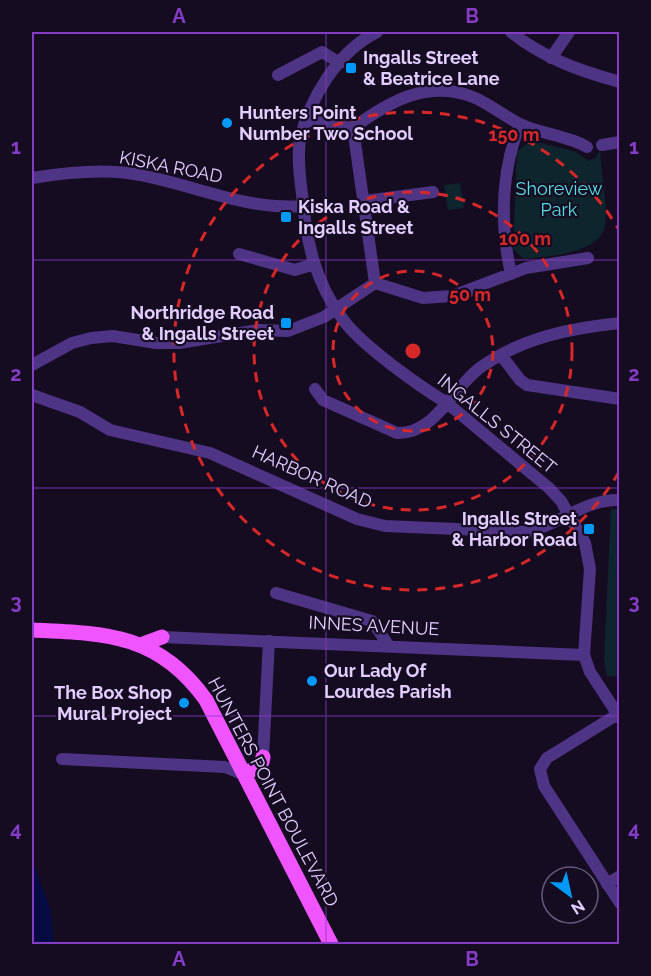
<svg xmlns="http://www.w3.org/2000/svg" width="651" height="976" viewBox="0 0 651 976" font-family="Raleway,sans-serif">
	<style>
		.green { fill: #0f252d }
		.water { fill: #060b41 }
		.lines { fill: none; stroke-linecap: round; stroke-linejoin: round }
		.minor { stroke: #4e3484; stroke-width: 12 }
		.major { stroke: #f054ff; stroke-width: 15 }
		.grid { fill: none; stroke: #853cc5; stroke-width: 1.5; stroke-opacity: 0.55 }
		.ring { fill: none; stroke: #d62828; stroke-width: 3; stroke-dasharray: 10 8 }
		.poi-dot { fill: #0099f8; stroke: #160c22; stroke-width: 2 }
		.labels { text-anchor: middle; stroke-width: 4.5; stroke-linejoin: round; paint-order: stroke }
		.poi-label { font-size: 18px; font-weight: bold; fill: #e1cdff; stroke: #160c22; text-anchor: start }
		.street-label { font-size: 18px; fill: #e1cdff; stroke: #160c22 }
		.park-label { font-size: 18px; fill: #52e1e6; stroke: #160c22 }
		.centre { fill: #d62828; stroke: #160c22; stroke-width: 3 }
		.ring-label { font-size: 18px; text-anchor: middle; font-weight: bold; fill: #d62828; stroke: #160c22; stroke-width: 4.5; stroke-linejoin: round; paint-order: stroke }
		.neatline { fill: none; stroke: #853cc5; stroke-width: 2 }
		.grid-label { font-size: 20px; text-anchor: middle; font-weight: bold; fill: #853cc5 }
	</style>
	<rect width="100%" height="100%" fill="#160c22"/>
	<!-- green -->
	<path class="green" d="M531,140L576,152L588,161L596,158L600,150C601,170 608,207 605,225C601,254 545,257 524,259L513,249L517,152Z
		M460,183L464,208L448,210L444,185Z
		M611,509H619V677L607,676L604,660Z"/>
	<!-- water -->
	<path class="water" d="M32,839L33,862L51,911L54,944H32Z"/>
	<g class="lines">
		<!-- minor -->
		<path class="minor" d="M377,32C338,51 309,99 300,140C297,157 300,177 302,194C306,241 315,283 344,321C364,347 419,386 447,403L549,488L561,501L585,543L590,569L584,655L590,672L620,718
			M511,32C543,58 580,71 620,82
			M551,58L569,32
			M278,75L322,52L340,63
			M306,120L353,128C388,102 428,79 473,97C490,104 505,117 522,125C542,134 569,136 587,147
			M353,128L375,283
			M602,145L620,142
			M32,178C62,173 96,169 128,173C186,181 243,211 303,206
			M365,201L433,192
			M239,254L295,270L314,264
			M511,274C500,224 501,172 520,124
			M501,355L520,380L527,385L620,399
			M32,365L72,343L91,338L113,336L156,343H179L258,330L288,331L324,317L375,283L423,298L452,296L526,268L588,258
			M315,389L323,400L397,433C436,434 452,388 481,367C522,338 570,328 620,323
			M32,395L80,412L110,430L210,453L357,519L385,526L527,532C561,524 584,499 620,500
			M276,593L372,621L389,646
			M162,637L584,655
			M618,714L547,758L540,769L544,786L620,903
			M263,757L269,641
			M62,759L225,767L245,775
			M607,884L620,876"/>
		<!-- major -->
		<path class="major" d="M32,630C106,633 159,634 206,700L331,944
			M143,644L162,637
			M245,775L262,762L263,757"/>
	</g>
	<!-- grid -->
	<path class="grid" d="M326,32V944M32,260H620M32,488H620M32,716H620"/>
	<!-- distance rings -->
	<g class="ring">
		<circle cx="413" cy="351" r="80"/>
		<circle cx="413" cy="351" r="159"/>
		<path d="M619 472A239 239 0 1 1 619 230"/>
	</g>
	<!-- markers -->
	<g class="poi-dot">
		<rect x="345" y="62" width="12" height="12" rx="3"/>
		<circle cx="227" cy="123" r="6"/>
		<rect x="280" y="211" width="12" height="12" rx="3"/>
		<rect x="280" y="317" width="12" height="12" rx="3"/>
		<rect x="583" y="523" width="12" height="12" rx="3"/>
		<circle cx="312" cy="681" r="6"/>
		<circle cx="184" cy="703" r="6"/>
	</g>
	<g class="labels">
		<!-- poi labels -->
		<g class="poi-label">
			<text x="363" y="64">Ingalls Street<tspan x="363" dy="21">&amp; Beatrice Lane</tspan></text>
			<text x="239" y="119">Hunters Point<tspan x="239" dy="21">Number Two School</tspan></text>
			<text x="298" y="213">Kiska Road &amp;<tspan x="298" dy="21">Ingalls Street</tspan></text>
			<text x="274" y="319" text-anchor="end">Northridge Road<tspan x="274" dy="21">&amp; Ingalls Street</tspan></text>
			<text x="577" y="525" text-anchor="end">Ingalls Street<tspan x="577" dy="21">&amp; Harbor Road</tspan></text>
			<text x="324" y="677">Our Lady Of<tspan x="324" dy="21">Lourdes Parish</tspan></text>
			<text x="172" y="699" text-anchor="end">The Box Shop<tspan x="172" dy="21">Mural Project</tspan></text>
		</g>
		<!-- street labels -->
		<g class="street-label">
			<text transform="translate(171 167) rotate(11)" y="6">KISKA ROAD</text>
			<text transform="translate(497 424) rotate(39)" y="6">INGALLS STREET</text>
			<text transform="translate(312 477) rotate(24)" y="6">HARBOR ROAD</text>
			<text transform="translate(374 626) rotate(3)" y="6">INNES AVENUE</text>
			<text transform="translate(273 792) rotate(62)" y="6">HUNTERS POINT BOULEVARD</text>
		</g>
		<!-- park labels -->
		<g class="park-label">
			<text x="559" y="195">Shoreview<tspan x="559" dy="21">Park</tspan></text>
		</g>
	</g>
	<circle cx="413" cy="351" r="9" class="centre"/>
	<g class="ring-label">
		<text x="514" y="141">150 m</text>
		<text x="525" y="245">100 m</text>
		<text x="470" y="301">50 m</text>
	</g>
	<!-- border -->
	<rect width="651" height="976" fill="none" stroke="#160c22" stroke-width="66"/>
	<!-- north arrow -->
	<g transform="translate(570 895) rotate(147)"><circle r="28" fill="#160c22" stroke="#67597a" stroke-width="1.5"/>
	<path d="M0-4.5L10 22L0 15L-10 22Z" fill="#0099f8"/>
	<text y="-9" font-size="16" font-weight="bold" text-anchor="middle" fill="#e1cdff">N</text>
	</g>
	<rect x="33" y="33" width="585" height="910" class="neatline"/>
	<g class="grid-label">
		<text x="179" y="23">A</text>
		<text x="472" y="23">B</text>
		<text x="16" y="154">1</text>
		<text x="634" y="154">1</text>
		<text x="16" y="381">2</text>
		<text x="634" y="381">2</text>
		<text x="16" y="609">3</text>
		<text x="634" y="609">3</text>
		<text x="16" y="836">4</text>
		<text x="634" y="836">4</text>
		<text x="179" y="966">A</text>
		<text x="472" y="966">B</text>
	</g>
</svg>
